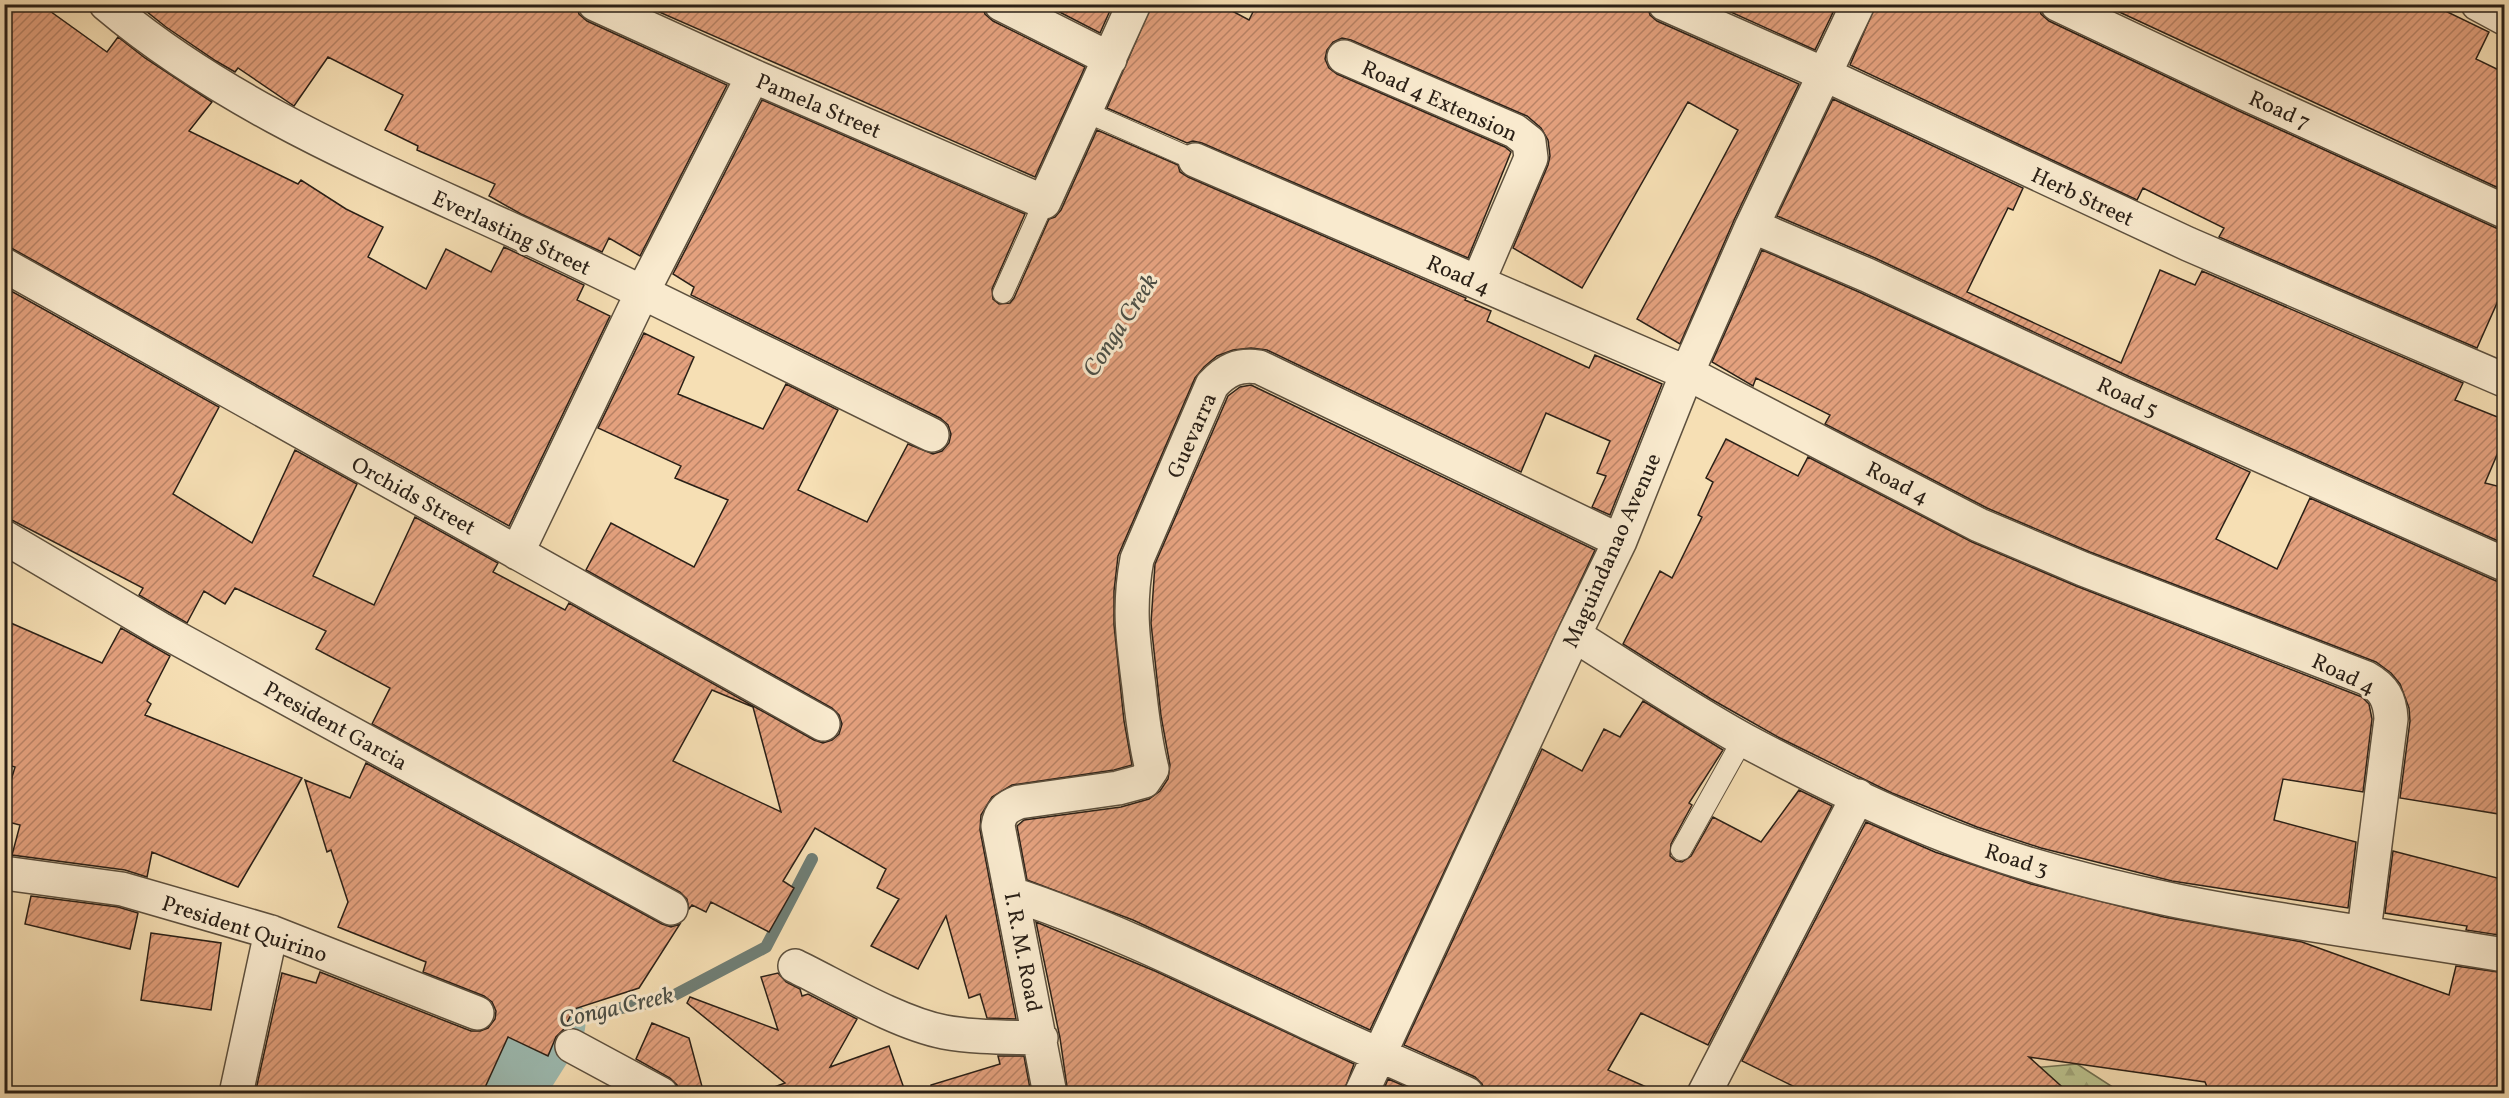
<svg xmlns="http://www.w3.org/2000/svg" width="2509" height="1098" viewBox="0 0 2509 1098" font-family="Vollkorn,serif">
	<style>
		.forest { fill: url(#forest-firs); stroke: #727152; stroke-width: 1.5 }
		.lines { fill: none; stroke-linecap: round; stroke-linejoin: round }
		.stream { stroke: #6f7e75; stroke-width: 12 }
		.river { stroke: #9dbcb3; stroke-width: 75 }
		.building { fill: url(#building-hatch); stroke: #2a2017; stroke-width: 1.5; fill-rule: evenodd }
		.lane-casing { stroke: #5d503e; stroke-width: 22 }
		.street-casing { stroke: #5d503e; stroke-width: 36 }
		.lane { stroke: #f9eace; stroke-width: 20 }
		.street { stroke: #f9eace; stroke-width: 33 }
		.labels { text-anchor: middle; stroke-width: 6; stroke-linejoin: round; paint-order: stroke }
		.street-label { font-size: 22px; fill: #2a2017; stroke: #f9eace }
		.water-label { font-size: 24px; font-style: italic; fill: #4c4f46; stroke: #f9eace }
	</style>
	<defs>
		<pattern id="forest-firs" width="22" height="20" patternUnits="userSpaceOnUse" patternTransform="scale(1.5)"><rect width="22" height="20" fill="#bbc28e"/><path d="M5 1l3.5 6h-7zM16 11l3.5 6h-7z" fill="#a1a67a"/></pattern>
		<pattern id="building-hatch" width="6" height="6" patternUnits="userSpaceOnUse" patternTransform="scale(1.5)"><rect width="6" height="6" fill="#e4a17e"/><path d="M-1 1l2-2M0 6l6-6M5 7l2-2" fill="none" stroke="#b98366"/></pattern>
	</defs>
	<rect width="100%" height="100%" fill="#f6dfb4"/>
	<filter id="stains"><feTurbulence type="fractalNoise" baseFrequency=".00333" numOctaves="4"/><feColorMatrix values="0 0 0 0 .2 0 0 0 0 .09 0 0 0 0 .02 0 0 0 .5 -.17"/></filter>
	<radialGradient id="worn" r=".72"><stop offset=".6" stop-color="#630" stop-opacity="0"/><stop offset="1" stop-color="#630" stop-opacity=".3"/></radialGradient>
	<!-- forest -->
	<path class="forest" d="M2077,1064L2122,1093L2006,1094L2020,1069Z"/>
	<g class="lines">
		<!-- stream -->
		<path class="stream" d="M555,1021L667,999L766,947L812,859"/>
		<!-- river -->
		<path class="river" d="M503,1094L548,1023"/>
	</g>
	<!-- building -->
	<path class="building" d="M4,4H40L107,52L118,37L145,58L212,102L189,131L298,184L301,180L346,209L383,227L368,257L426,289L446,249L491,272L504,247L584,285L577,300L610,316L509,526L13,249L4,246Z
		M143,4H576L579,14L587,21L727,85L640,256L609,238L602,252L521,214L489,196L495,184L417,150L418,146L385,130L403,95L328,57L294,106L238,68L235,72L216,61L166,27L141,7Z
		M641,4H982L985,14L993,21L1085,67L1035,177Z
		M1044,4H1113L1100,33Z
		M1152,4H1219L1249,20L1257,4H1647L1650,15L1657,21L1799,84L1735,218L1680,344L1637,319L1738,130L1688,102L1582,288L1513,248L1548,165L1550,156L1548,140L1541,128L1527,116L1351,40L1342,38L1333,42L1327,50L1325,59L1329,68L1337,74L1505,147L1511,152L1468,258L1202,143L1193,141L1187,143L1107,108Z
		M1713,4H1837L1815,50Z
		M1876,4H2038L2041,14L2049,21L2239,111L2496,228L2505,230V285L2477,348L2219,237L2224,228L2143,188L2137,200L1850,65Z
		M2102,4H2431L2489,32L2476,59L2505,73V191Z
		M1833,99L2023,188L2013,210L2008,208L1967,292L2121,363L2160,270L2195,285L2202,271L2463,383L2455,400L2505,420V436L2485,483L2505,488V544L2128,376L1875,258L1777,216Z
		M762,100L1025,214L992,289L993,299L999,304L1010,303L1014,298L1049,219L1055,217L1061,210L1097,130L1178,165L1180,172L1188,177L1466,298L1465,300L1491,311L1487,321L1589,368L1595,355L1662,384L1610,515L1592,507L1606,476L1597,473L1610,441L1546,413L1521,472L1267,350L1251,348L1233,350L1217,356L1204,367L1195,378L1118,556L1114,591V625L1124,721L1132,765L1114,770L1012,785L992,797L981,815L980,830L1016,1019L987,1018L980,994L969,998L946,916L918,969L871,946L899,899L877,888L886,869L815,828L783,881L794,888L769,932L711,902L706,912L692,905L689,909L687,899L680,892L372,724L390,688L316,649L326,631L235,588L225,604L204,591L187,623L139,595L143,588L4,516V287L219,407L173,494L252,543L295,450L357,484L313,576L374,605L415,517L498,563L493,572L565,610L569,603L814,740L823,743L832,740L839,734L842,724L839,715L832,708L586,570L611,523L694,567L728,500L675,478L681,466L598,428L644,333L694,357L678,394L763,429L786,384L838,410L798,490L867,522L908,444L933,454L942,451L949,443L951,434L948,425L940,418L691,295L694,287L673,274ZM712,690L753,707L781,812L673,761Z
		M1762,250L1859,292L2250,472L2216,539L2277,569L2310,498L2496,581L2505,582V815L2400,798L2410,721L2409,708L2400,684L2391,673L2376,662L2090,552L1987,508L1825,424L1830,415L1756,378L1753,386L1712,362Z
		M1251,385L1595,550L1370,1030L1133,920L1027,880L1017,826L1024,820L1121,807L1149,799L1160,791L1168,779L1170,765L1161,716L1151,623L1155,564L1228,396L1240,387Z
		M1726,439L1798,476L1808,457L1972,542L2076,586L2362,697L2369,704L2372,719L2363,792L2283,779L2274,820L2356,842L2348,908L2172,881L2041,848L1977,827L1892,793L1780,738L1711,699L1623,644L1660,571L1672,578L1702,517L1698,515L1713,482L1706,478Z
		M4,620L102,663L121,628L170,656L147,701L151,704L145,715L302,778L238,887L152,852L147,877L125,870L12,855L20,825L4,821V804L15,767L4,764Z
		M1643,701L1723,750L1689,803L1692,805L1671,844L1670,856L1676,861L1682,862L1691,856L1713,817L1761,842L1799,790L1832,806L1708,1045L1641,1013L1608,1070L1662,1094H1486L1482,1084L1475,1077L1404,1045L1542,749L1582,771L1604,729L1620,737Z
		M366,763L662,924L671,927L680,924L639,988L574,1009L563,1030L556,1037L548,1056L508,1037L482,1094H255L282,973L316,983L320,972L471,1031H480L488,1028L495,1019L496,1011L492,1002L484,996L423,972L426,962L338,927L348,902L331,850L327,852L305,780L350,798Z
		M1866,822L1935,852L2031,884L2164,917L2302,942L2449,995L2456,966L2505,973V1094H2210L2205,1082L2029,1057L2070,1094H1809L1742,1061Z
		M2393,851L2505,880V936L2466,930L2467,926L2385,913Z
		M31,896L118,907L138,913L130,949L25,924Z
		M1036,922L1155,971L1354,1064L1343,1094H1068L1060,1038Z
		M151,933L221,943L211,1010L141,1000Z
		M778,973L786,982L800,989L802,996L808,994L857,1019L830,1067L889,1046L906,1094H769V1089L785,1083L687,1003L690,997L778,1030L761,977Z
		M652,1023L689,1038L704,1094H680L677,1085L670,1078L636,1059Z
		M998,1056H1024L1031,1094H932L931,1085L1000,1064Z
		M1388,1079L1400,1084L1420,1094H1382Z"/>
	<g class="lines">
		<defs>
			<path id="lane" d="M1084,111L1195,160
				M1003,293L1044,202
				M1681,850L1743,739"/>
			<path id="street" d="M106,4C234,112 387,171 536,241C669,304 800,371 932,435
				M595,4L753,76L1044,202L1134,4
				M1001,4L1110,59
				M1665,4L1826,75L2188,244L2504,380
				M2057,4L2247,94L2504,211
				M2478,4L2504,18
				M1344,57L1515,131L1529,142L1531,158L1478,282
				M1195,160L1687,373L1979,525L2083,569L2366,678C2384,688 2390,699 2391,719L2364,931
				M1752,226L1867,275L2120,393L2504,564
				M4,265L823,724
				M4,537L160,629L671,908
				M517,553L642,293L753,76
				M1574,635C1630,670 1686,708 1744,740C1817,779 1893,817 1971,845C2143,907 2326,925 2504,955
				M4,873L122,889L271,932L477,1013
				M1012,894C1115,928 1211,977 1309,1023C1361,1047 1414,1070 1467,1094
				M795,966C838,987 898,1023 944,1032C975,1038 1009,1037 1041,1038
				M572,1046L661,1094
				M236,1094L271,932
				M1050,1094L998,826C1000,812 1006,807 1019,802L1118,788L1144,781L1152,769C1145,742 1142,715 1139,687C1133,640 1128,607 1137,559L1212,385C1226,370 1238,364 1259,367L1620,541
				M1361,1094L1574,635L1620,541L1687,373L1752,226L1858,4
				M1704,1094L1858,796"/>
		</defs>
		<!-- lane casing -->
		<use href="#lane" class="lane-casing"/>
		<!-- street casing -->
		<use href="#street" class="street-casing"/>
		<!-- lane -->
		<use href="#lane" class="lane"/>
		<!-- street -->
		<use href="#street" class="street"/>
	</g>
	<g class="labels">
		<!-- street labels -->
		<g class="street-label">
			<text transform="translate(1440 100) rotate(24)" y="8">Road 4 Extension</text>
			<text transform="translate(819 105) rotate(23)" y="8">Pamela Street</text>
			<text transform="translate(2280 109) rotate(24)" y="8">Road 7</text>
			<text transform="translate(2083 196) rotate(25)" y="8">Herb Street</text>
			<text transform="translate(512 232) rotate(25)" y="8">Everlasting Street</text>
			<text transform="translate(1459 274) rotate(24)" y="8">Road 4</text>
			<text transform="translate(2128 396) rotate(25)" y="8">Road 5</text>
			<text transform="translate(1191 435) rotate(-66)" y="8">Guevarra</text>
			<text transform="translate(1898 482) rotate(27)" y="8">Road 4</text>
			<text transform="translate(414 495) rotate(29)" y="8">Orchids Street</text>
			<text transform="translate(1611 550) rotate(-66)" y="8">Maguindanao Avenue</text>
			<text transform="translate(2344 673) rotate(25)" y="8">Road 4</text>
			<text transform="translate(336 725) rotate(29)" y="8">President Garcia</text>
			<text transform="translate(2017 859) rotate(17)" y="8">Road 3</text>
			<text transform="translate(245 928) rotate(18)" y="8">President Quirino</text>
			<text transform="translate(1024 952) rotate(79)" y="8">I. R. M. Road</text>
		</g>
		<!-- water labels -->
		<g class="water-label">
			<text transform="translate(1120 325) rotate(-57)" y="8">Conga Creek</text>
			<text transform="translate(616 1007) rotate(-13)" y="8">Conga Creek</text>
		</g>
	</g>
	<!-- margin -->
	<rect width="2509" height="1098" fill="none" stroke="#f6dfb4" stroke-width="24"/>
	<rect x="6" y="6" width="2497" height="1086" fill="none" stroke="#2a2017" stroke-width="3"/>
	<rect x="12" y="12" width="2485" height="1074" fill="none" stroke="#2a2017" stroke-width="1.5"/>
	<rect width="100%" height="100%" filter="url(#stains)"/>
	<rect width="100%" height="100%" fill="url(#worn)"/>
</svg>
